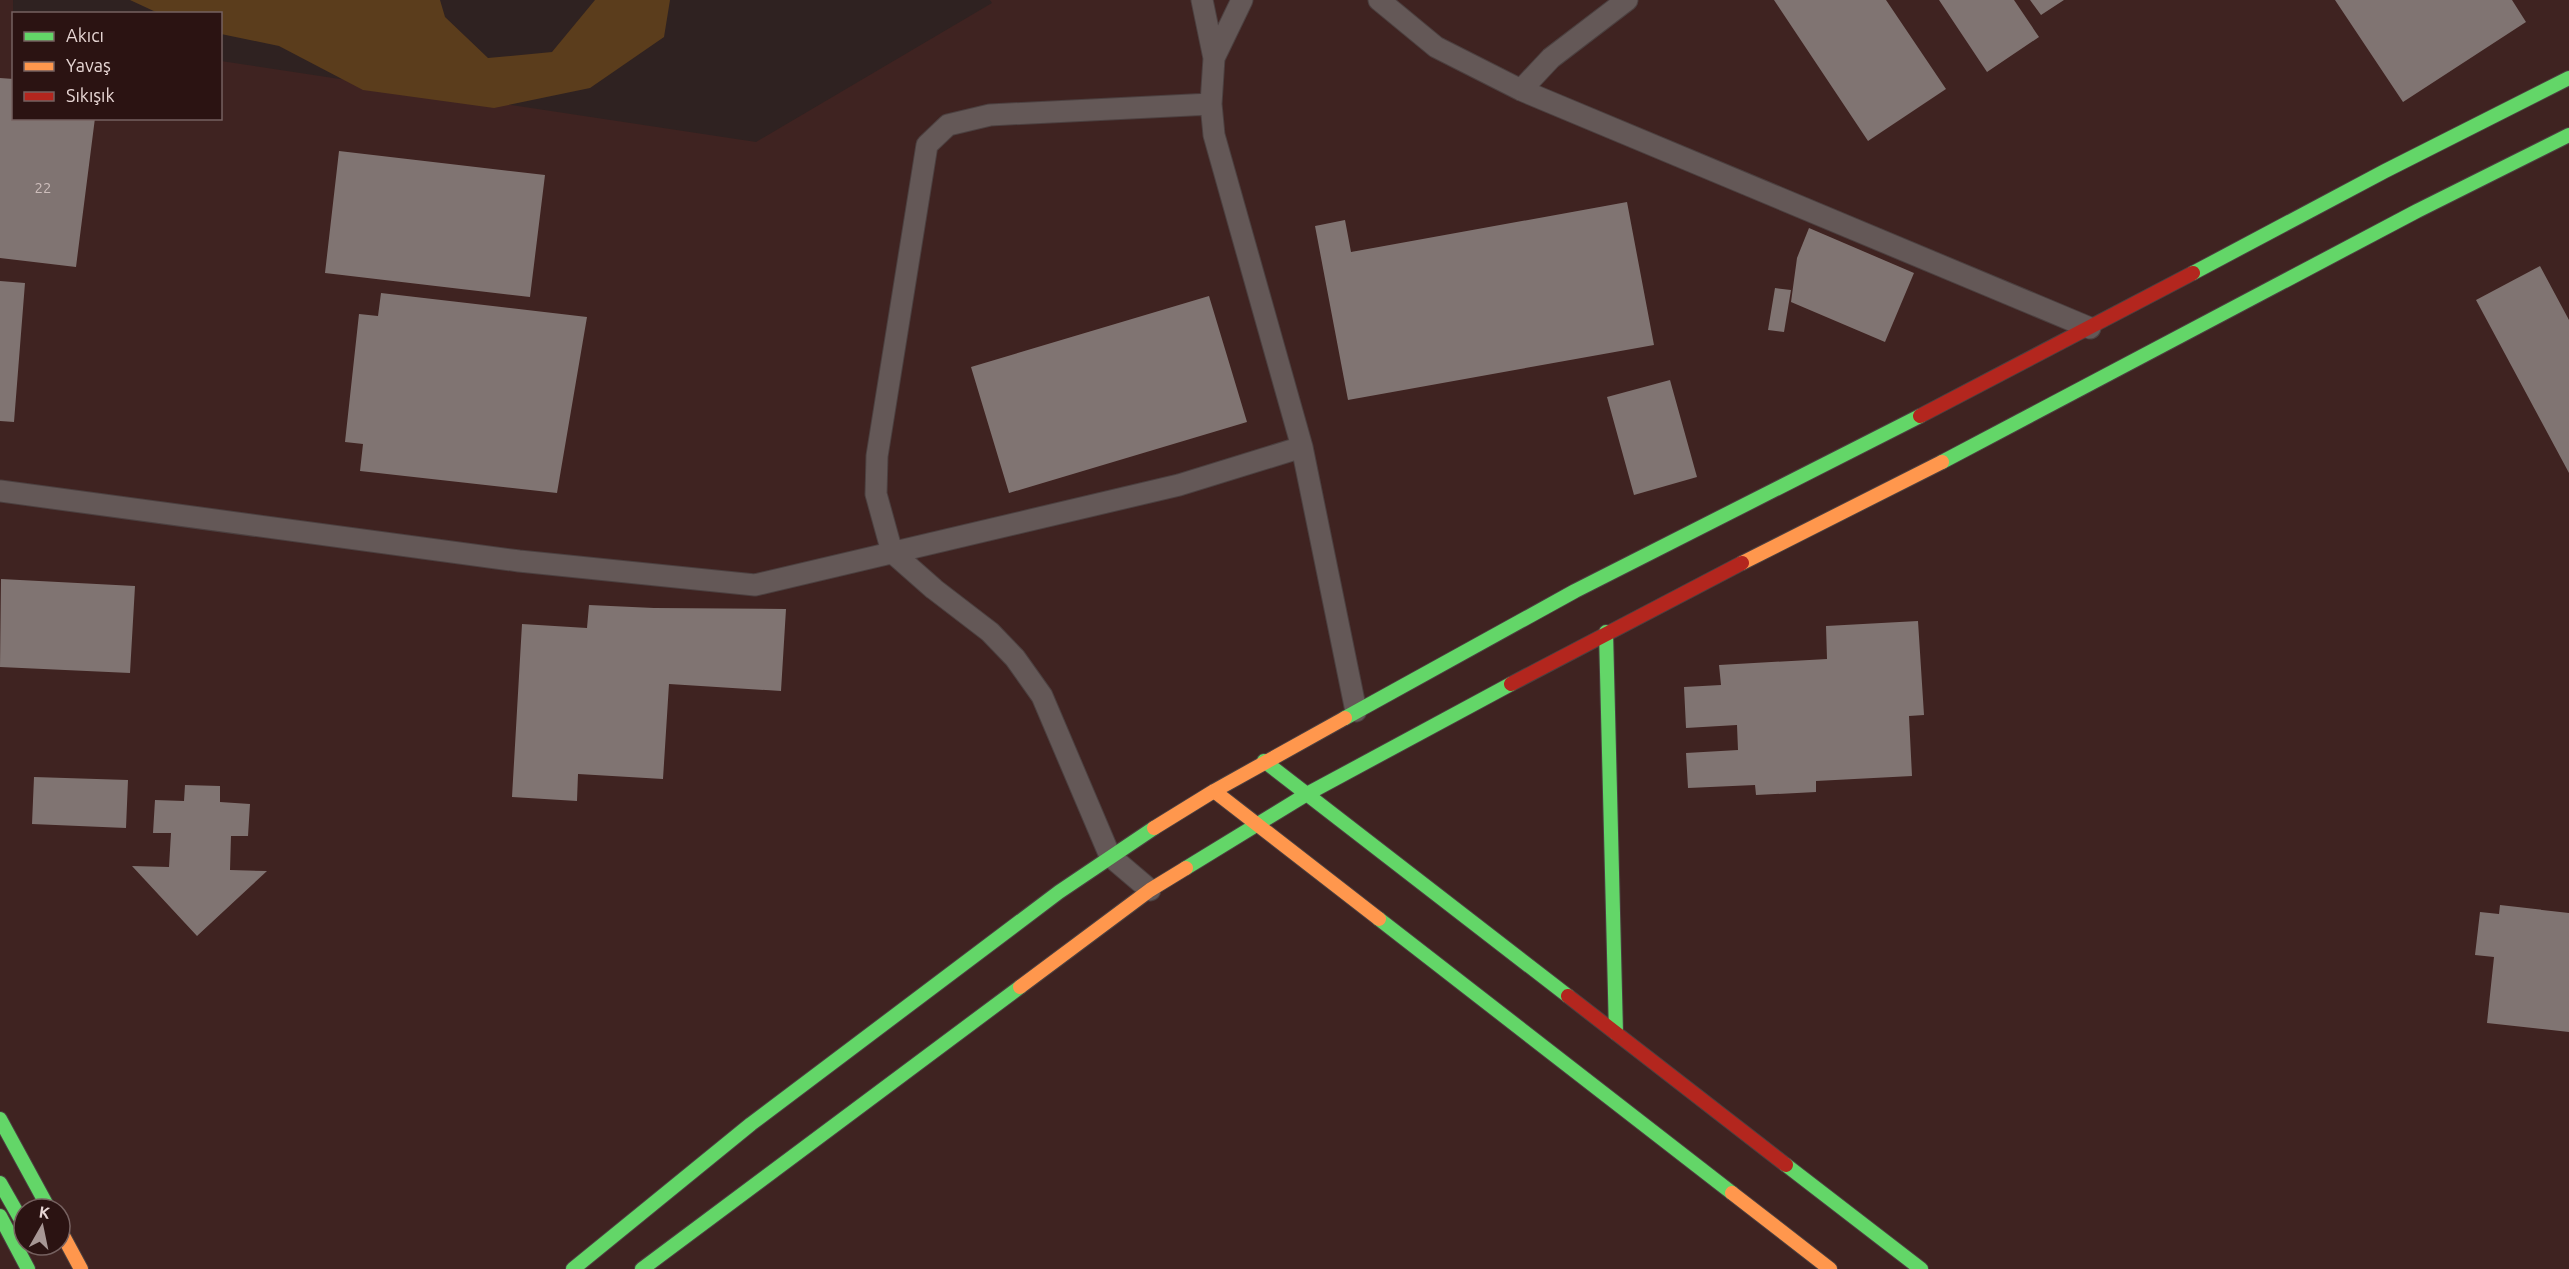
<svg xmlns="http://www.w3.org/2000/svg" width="2569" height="1269" viewBox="0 0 2569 1269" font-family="Ubuntu,sans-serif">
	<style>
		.built { fill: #3f2321; fill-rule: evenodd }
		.forest { fill: #5b3d1c }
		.building { fill: #807472 }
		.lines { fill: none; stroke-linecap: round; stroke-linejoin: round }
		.street-casing { stroke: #4c4040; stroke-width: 23 }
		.fast-casing { stroke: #4c4040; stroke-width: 16 }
		.slow-casing { stroke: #4c4040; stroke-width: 16 }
		.jam-casing { stroke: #4c4040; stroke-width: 16 }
		.street { stroke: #645857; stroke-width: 21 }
		.fast { stroke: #63d668; stroke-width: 14 }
		.slow { stroke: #ff974d; stroke-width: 14 }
		.jam { stroke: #b3261e; stroke-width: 14 }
		.labels { text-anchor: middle; stroke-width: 6; stroke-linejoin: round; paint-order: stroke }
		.number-label { font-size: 15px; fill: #cdbebc }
	</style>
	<rect width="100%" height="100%" fill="#2f2221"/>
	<!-- built -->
	<path class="built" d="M0,0H13L14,118H220L221,61L756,142L992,3L990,0H2569V1269H0ZM24,1209H60V1245H24Z"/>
	<!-- forest -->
	<path class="forest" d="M130,0H440L445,17L488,58L552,52L595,0H670L664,37L590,88L494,108L363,90L279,46L221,34L220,14L158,13Z"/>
	<!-- building -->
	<path class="building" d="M1774,0H1886L1946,89L1868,141Z
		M1939,0H2014L2039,37L1987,72Z
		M2030,0H2064L2041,15Z
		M2335,0H2512L2526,22L2403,102Z
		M0,78L14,79V118H95L76,267L0,258Z
		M339,151L545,175L530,297L325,273Z
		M1627,202L1654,345L1348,400L1315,226L1345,220L1351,252Z
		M1809,228L1914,273L1885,342L1791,302L1797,258Z
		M2540,266L2569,320V473L2476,300Z
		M0,281L25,283L14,422L0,421Z
		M1775,288L1791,290L1784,332L1768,330Z
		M381,293L587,317L557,493L360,471L363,444L345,442L359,314L378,316Z
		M1209,296L1247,422L1009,493L971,367Z
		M1670,380L1697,477L1634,495L1607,397Z
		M1,579L135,586L130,673L0,667Z
		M589,605L654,608L786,609L781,691L669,684L663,779L578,774L577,801L512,797L522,624L587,628Z
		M1918,621L1924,715L1909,716L1912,776L1816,781V792L1756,795L1755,785L1688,788L1686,753L1738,750L1737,725L1686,728L1684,687L1721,685L1719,665L1827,659L1826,626Z
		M34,777L128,780L126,828L32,824Z
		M185,785L220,786V802L250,804L248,836H231L230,870L267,871L197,936L132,866L169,867L171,833H153L155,800L184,801Z
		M2500,905L2569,913V1032L2487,1023L2494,957L2475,955L2480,912L2499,914Z"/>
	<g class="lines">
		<defs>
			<path id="street" d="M1202,0L1214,58
				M1242,0L1214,58L1211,104L1214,135L1302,447L1356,711
				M1379,0L1436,47L1521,90L2090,328
				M1521,90L1551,58L1627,0
				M0,491L519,561L755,585L1179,485L1302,447
				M1150,890L1110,856L1042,696L1015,658L990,632L934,589L892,552L876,494L877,456L927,145L948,125L990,115L1211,104"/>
			<path id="fast" d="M2193,273L2385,171L2569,78
				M1942,462L2417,211L2569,135
				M1606,632L1616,1033
				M1345,718L1575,591L1920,416
				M1264,761L1568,996
				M1186,868L1307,794L1511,684
				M1379,919L1732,1193
				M0,1119L49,1209
				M1786,1165L1921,1269
				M0,1183L24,1225
				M0,1216L28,1269
				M573,1269L751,1124L1059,892L1154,828
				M642,1269L1020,987"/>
			<path id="slow" d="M1742,563L1942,462
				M1214,791L1379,919
				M1154,828L1214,791L1345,718
				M1020,987L1150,890L1186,868
				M1732,1193L1830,1269
				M60,1230L81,1269"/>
			<path id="jam" d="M1920,416L2193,273
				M1511,684L1742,563
				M1568,996L1786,1165"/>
		</defs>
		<!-- street casing -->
		<use href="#street" class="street-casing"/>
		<!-- fast casing -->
		<use href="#fast" class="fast-casing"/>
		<!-- slow casing -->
		<use href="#slow" class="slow-casing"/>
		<!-- jam casing -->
		<use href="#jam" class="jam-casing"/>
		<!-- street -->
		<use href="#street" class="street"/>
		<!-- fast -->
		<use href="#fast" class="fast"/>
		<!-- slow -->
		<use href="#slow" class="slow"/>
		<!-- jam -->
		<use href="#jam" class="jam"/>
	</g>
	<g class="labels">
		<!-- number labels -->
		<g class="number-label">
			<text x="43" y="193">22</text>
		</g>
	</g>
	<!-- legend -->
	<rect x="12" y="12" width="210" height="108" fill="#2b1312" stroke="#766160" stroke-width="1.5"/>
	<rect x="24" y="32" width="30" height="9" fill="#63d668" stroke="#766160" stroke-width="1.5"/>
	<text x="66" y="42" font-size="18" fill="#e7d6d4">Akıcı</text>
	<rect x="24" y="62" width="30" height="9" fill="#ff974d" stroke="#766160" stroke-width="1.5"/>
	<text x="66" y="72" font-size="18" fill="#e7d6d4">Yavaş</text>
	<rect x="24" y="92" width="30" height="9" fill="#b3261e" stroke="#766160" stroke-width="1.5"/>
	<text x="66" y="102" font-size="18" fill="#e7d6d4">Sıkışık</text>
	<!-- north arrow -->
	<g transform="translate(42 1227) rotate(9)"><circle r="28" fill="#2b1312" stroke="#766160" stroke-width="1.5"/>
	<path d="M0-4.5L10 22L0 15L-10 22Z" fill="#a79795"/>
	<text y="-9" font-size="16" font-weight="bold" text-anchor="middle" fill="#e7d6d4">K</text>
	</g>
</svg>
